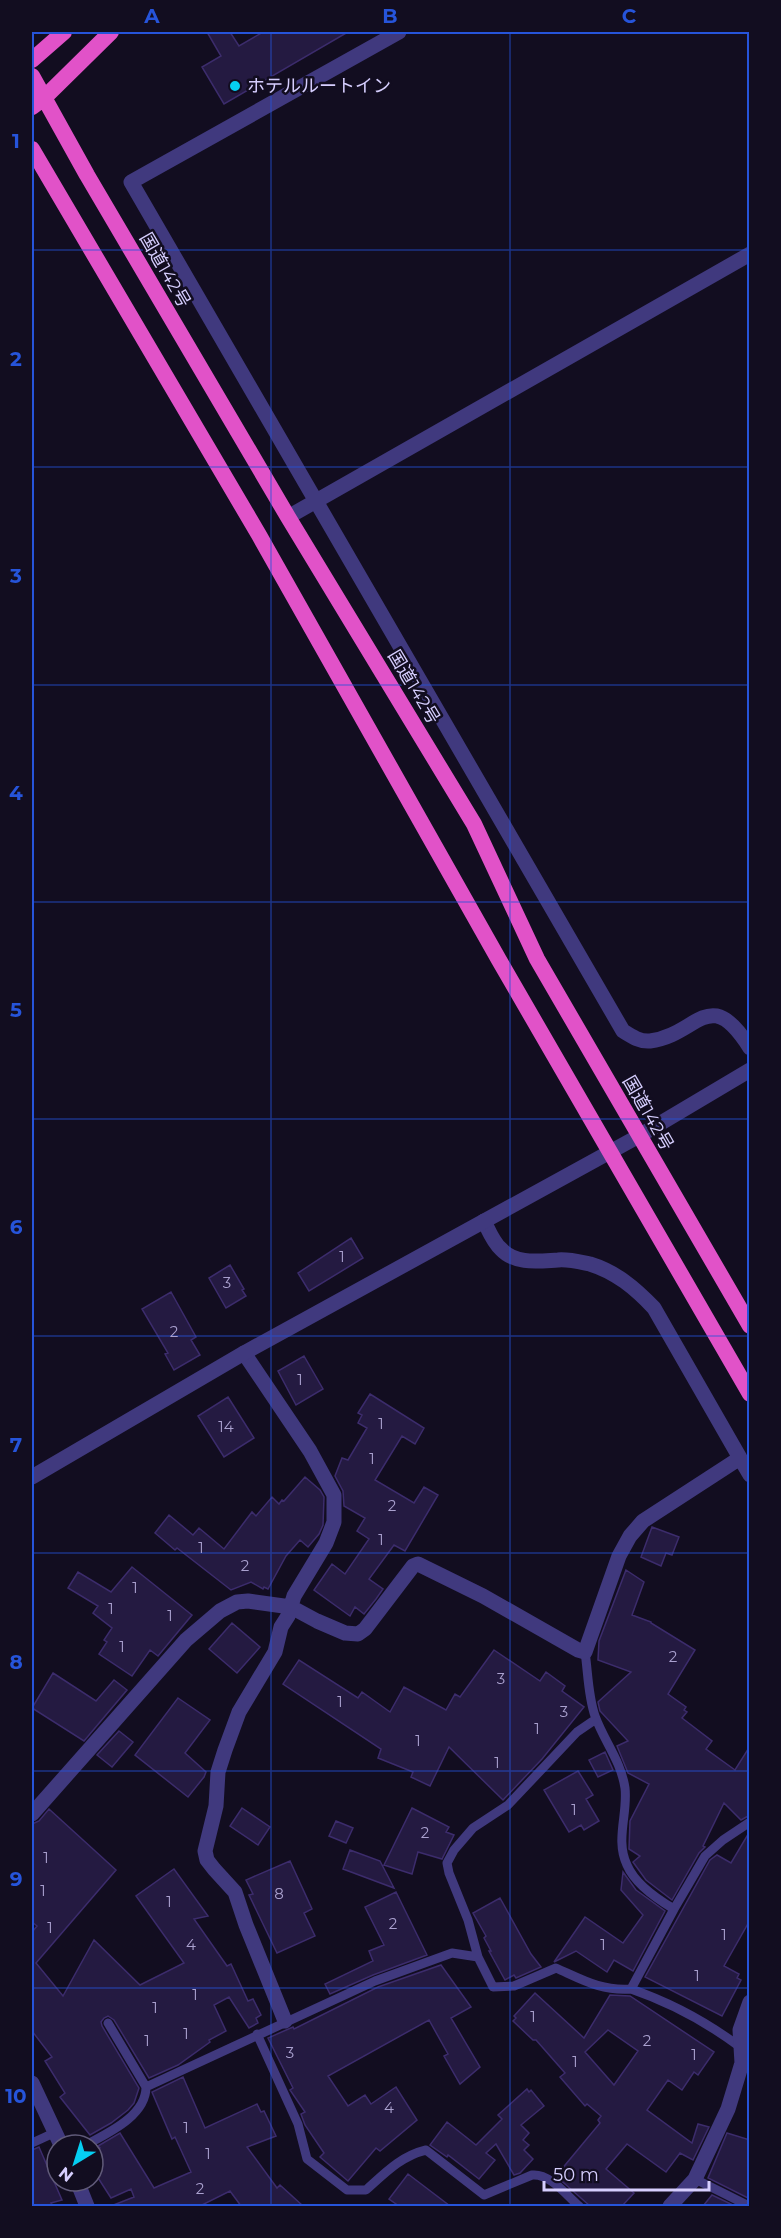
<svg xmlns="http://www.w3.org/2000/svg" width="781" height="2238" viewBox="0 0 781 2238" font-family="Montserrat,'Noto Sans JP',sans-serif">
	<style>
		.building { fill: #241a41; stroke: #3c2c6c; stroke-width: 1.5; fill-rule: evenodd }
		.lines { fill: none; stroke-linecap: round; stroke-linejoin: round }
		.service { stroke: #40397e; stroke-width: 9 }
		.minor { stroke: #40397e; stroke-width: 15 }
		.tertiary { stroke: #40397e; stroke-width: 15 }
		.trunk { stroke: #e152c8; stroke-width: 16 }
		.grid { fill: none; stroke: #2654da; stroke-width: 1.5; stroke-opacity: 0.55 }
		.poi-dot { fill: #05cef2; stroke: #120d20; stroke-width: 2 }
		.labels { text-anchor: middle; stroke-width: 5; stroke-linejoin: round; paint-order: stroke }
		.number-label { font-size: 15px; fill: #aaa1cf }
		.poi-label { font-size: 18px; fill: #d6cefe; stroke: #120d20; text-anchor: start }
		.street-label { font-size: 18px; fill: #d6cefe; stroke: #120d20 }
		.neatline { fill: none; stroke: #2654da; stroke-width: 2 }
		.grid-label { font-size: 20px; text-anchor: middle; font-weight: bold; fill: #2654da }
	</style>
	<rect width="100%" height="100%" fill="#120d20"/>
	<!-- building -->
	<path class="building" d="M207,32H230L239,46L263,32H348L224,104L202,67L221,56Z
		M351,1238L363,1258L309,1291L298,1273Z
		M230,1265L244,1289L242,1290L246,1296L226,1308L209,1278Z
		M171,1292L196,1337L191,1340L200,1355L174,1370L165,1354L168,1353L142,1309Z
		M304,1356L323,1389L296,1405L278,1371Z
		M370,1394L424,1428L415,1444L402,1436L375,1480L414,1503L424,1487L438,1495L405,1551L394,1545L369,1579L383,1589L376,1599L364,1614L355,1607L350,1616L314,1590L332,1564L345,1574L369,1539L357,1531L365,1518L344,1506L343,1491L335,1476L342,1458L348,1460L367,1428L358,1423L362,1415L358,1413Z
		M228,1397L254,1438L224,1457L198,1416Z
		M305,1477L320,1490L324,1497L323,1525L319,1534L308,1547L300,1540L286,1556L268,1589L264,1587L263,1589L251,1582L231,1590L177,1548L175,1550L155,1533L169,1515L193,1535L199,1528L224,1549L252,1512L256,1516L272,1497L279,1504L282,1500L284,1501Z
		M652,1527L679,1537L672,1555L666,1553L661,1566L641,1557Z
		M132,1567L192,1615L158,1656L150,1650L132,1676L99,1654L107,1642L104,1640L112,1628L93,1613L98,1606L68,1588L78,1572L111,1592Z
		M626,1570L644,1582L632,1615L651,1622V1623L695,1650L668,1694L686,1707L684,1710L687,1712L682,1718L712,1741L706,1749L735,1770L750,1746V1815L741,1820L724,1803L703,1846L705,1847L699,1853L672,1900L646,1880L633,1862L640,1856L629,1849L630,1821L649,1784L628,1773L617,1746L628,1741L600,1711L598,1702L631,1672L598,1660L599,1641Z
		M232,1623L260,1647L237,1673L209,1649Z
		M494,1650L540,1681L546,1672L565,1686L562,1691L584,1707L542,1759L503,1800L449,1747L430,1786L411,1777L413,1772L378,1758L381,1749L283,1684L299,1660L358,1698L362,1692L390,1712L404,1687L446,1710L455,1694L460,1697Z
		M53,1673L96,1701L114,1680L127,1690L84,1741L32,1708Z
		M178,1698L210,1720L185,1753L206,1772L204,1777L188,1797L135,1755Z
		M119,1731L133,1742L112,1767L97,1755Z
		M605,1752L613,1770L598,1777L589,1760Z
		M578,1771L593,1795L586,1799L599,1821L584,1830L581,1825L569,1832L544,1790Z
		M242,1808L270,1827L258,1845L230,1826Z
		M412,1808L449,1827L446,1832L454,1835L442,1859L418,1852L412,1874L384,1865Z
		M49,1809L116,1870L36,1963L63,1996L94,1940L140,1985L184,1963L136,1896L174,1869L208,1916L194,1919L227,1966L231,1964L248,2001L253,1999L261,2015L256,2018L258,2023L249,2028L229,1997L214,2005L226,2031L209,2040L210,2042L178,2065L149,2078L114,2020L108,2016L104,2018L101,2022L102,2026L139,2088L134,2103L128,2110L111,2123L90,2135L60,2097L65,2093L45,2061L52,2057L32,2031V1932L37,1926L32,1922V1824L39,1821Z
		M336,1821L353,1828L346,1843L329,1836Z
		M750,1831V1920L724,1966L739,1974L737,1978L741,1980L722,2016L645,1977L710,1860L717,1855L731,1863Z
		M350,1850L380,1861L394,1888L343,1869Z
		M290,1861L312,1909L304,1913L315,1936L277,1953L249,1895L253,1894L246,1880Z
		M623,1872L636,1890L665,1911L633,1971L614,1960L607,1972L576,1951L554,1962L585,1917L623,1943L643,1915L621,1890Z
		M396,1892L427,1955L373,1975L330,1994L325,1984L373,1961L369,1951L384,1945L365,1907Z
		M500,1898L531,1954L541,1967L516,1978L514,1975L505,1980L489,1951H491L484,1938L486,1936L473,1913Z
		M441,1965L471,2007L451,2018L480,2067L460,2084L444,2056L448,2054L429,2020L328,2076L348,2106L365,2095L371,2104L396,2087L417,2120L380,2151L376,2148L348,2181L320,2157L324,2153L305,2125L301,2114L305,2112L290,2090L293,2088L268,2038L293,2027L294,2029L378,1987Z
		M535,1993L584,2038L610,1995L630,1996L714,2052L698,2075L694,2072L682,2090L668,2080L647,2110L692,2143L698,2124L709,2127L693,2160L680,2153L666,2172L627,2144L606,2169L634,2193L622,2206H590L556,2176L600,2123L598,2120L601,2116L587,2104L585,2106L560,2077L565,2073L536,2040H533L513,2021L516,2018L514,2016ZM608,2030L638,2051L614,2085L585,2052Z
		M183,2077L205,2128L257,2104L261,2112L264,2111L276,2136L247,2147L277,2188L280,2185L303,2206H241L230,2191L200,2206H111L134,2197L131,2189L111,2198L93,2170V2160L96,2157L93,2153L100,2148L98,2146L120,2133L154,2188L191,2172L175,2137L172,2139L152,2092Z
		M527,2089L529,2092L531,2090L544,2106L521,2125L529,2133L523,2140L529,2145L524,2150L533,2159L520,2173L514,2175L496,2144L486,2153L495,2160L479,2179L448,2155L447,2157L430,2145L447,2122L476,2145L502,2119L498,2115Z
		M727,2133L750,2140V2199L708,2178Z
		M39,2147L62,2200L51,2203L53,2206H32V2150Z
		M408,2174L450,2206H399L389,2199Z
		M712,2195L735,2206H703Z"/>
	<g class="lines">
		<!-- service -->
		<path class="service" d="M585,1652C588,1672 588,1696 595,1716C604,1741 621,1761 625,1788C628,1814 615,1840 627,1865C635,1884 657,1899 674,1909L631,1989C669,2002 708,2023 740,2047
			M674,1909L705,1856L723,1840L750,1822
			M478,1957L493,1987L514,1986L556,1968C583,1980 601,1991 631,1989
			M108,2023L146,2087
			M257,2034L298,2124L307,2159L347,2190H366C385,2173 401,2156 426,2150L484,2195L532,2175C550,2173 567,2196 579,2206
			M32,2143L56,2132
			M86,2145C108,2133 146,2116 146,2087L375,1981L452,1953L478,1957L468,1920L449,1873L447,1863L454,1850L473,1828L508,1805L577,1732L596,1719
			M695,2179L749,2206"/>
		<!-- minor -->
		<path class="minor" d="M399,32L131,182L623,1031C631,1036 640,1042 650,1041C698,1035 709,983 750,1048
			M288,517L750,254
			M244,1353L310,1451L334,1495V1522L326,1543L294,1596L288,1616L281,1627L275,1652L239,1712L225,1750L218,1772L216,1806L205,1851L207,1860L214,1869L235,1892L246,1925L285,2021
			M740,1458L750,1475
			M32,1814L186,1640L220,1611L237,1602L248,1601L291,1607L317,1621L345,1633L358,1634L365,1629L413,1566L418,1564L483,1596L578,1650L585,1652L619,1556L630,1536L643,1521L740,1458L654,1308C635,1288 616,1272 590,1264C580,1262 568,1259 558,1260C539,1261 516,1265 501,1249C493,1242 489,1231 484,1221
			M32,2083L61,2145
			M77,2181L87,2206
			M670,2206L695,2179L728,2109L742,2063L740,2030L750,2002"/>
		<!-- tertiary -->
		<path class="tertiary" d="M32,1477L244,1353L639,1136L750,1070"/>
		<!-- trunk -->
		<path class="trunk" d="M32,60L64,32
			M32,76L87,175L288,517L474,824L537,959L750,1326
			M32,107L44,98L111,32
			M32,149L259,535L499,960L750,1394"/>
	</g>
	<!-- grid -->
	<path class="grid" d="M271,32V2206M510,32V2206M32,250H750M32,467H750M32,685H750M32,902H750M32,1119H750M32,1336H750M32,1553H750M32,1771H750M32,1988H750"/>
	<!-- markers -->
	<circle class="poi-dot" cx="235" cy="86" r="6"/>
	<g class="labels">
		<!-- number labels -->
		<g class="number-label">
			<text x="342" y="1262">1</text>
			<text x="227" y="1288">3</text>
			<text x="174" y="1337">2</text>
			<text x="300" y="1385">1</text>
			<text x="381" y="1429">1</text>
			<text x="226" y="1432">14</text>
			<text x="372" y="1464">1</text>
			<text x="392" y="1511">2</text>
			<text x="381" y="1545">1</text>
			<text x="201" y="1553">1</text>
			<text x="245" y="1571">2</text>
			<text x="135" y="1593">1</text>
			<text x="111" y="1614">1</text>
			<text x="170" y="1621">1</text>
			<text x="122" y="1652">1</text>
			<text x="673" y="1662">2</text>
			<text x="501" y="1684">3</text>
			<text x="340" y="1707">1</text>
			<text x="564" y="1717">3</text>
			<text x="537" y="1734">1</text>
			<text x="418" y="1746">1</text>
			<text x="497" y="1768">1</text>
			<text x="574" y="1815">1</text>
			<text x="425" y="1838">2</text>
			<text x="46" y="1863">1</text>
			<text x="43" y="1896">1</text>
			<text x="279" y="1899">8</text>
			<text x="169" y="1907">1</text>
			<text x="393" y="1929">2</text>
			<text x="50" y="1933">1</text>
			<text x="724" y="1940">1</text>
			<text x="191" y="1950">4</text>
			<text x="603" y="1950">1</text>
			<text x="697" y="1981">1</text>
			<text x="195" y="2000">1</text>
			<text x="155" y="2013">1</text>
			<text x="533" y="2022">1</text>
			<text x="186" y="2039">1</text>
			<text x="147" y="2046">1</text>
			<text x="647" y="2046">2</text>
			<text x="290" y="2058">3</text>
			<text x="694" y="2060">1</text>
			<text x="575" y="2067">1</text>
			<text x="389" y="2113">4</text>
			<text x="186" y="2133">1</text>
			<text x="208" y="2159">1</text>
			<text x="200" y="2194">2</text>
		</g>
		<!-- poi labels -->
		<g class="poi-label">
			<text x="247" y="92">ホテルルートイン</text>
		</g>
		<!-- street labels -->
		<g class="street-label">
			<text transform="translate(165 270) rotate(60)" y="6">国道142号</text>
			<text transform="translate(414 687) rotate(59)" y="6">国道142号</text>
			<text transform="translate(648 1113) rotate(60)" y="6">国道142号</text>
		</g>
	</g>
	<!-- border -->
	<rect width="781" height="2238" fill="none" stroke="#120d20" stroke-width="66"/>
	<!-- north arrow -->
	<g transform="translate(75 2163) rotate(218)"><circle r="28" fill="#120d20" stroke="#605a79" stroke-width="1.5"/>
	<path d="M0-4.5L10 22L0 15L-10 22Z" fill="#05cef2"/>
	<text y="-9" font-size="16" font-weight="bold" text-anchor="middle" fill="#d6cefe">N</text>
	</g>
	<!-- scale -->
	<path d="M544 2181v9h165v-9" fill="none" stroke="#d6cefe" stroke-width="3"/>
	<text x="553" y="2181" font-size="18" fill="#d6cefe" stroke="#120d20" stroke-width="4.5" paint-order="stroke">50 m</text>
	<rect x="33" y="33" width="715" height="2172" class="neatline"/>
	<g class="grid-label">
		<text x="152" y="23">A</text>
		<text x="390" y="23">B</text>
		<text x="629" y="23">C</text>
		<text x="16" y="148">1</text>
		<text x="16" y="366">2</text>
		<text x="16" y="583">3</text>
		<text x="16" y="800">4</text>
		<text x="16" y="1017">5</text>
		<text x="16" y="1234">6</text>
		<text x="16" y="1452">7</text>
		<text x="16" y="1669">8</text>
		<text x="16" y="1886">9</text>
		<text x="16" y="2103">10</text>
	</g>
</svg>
